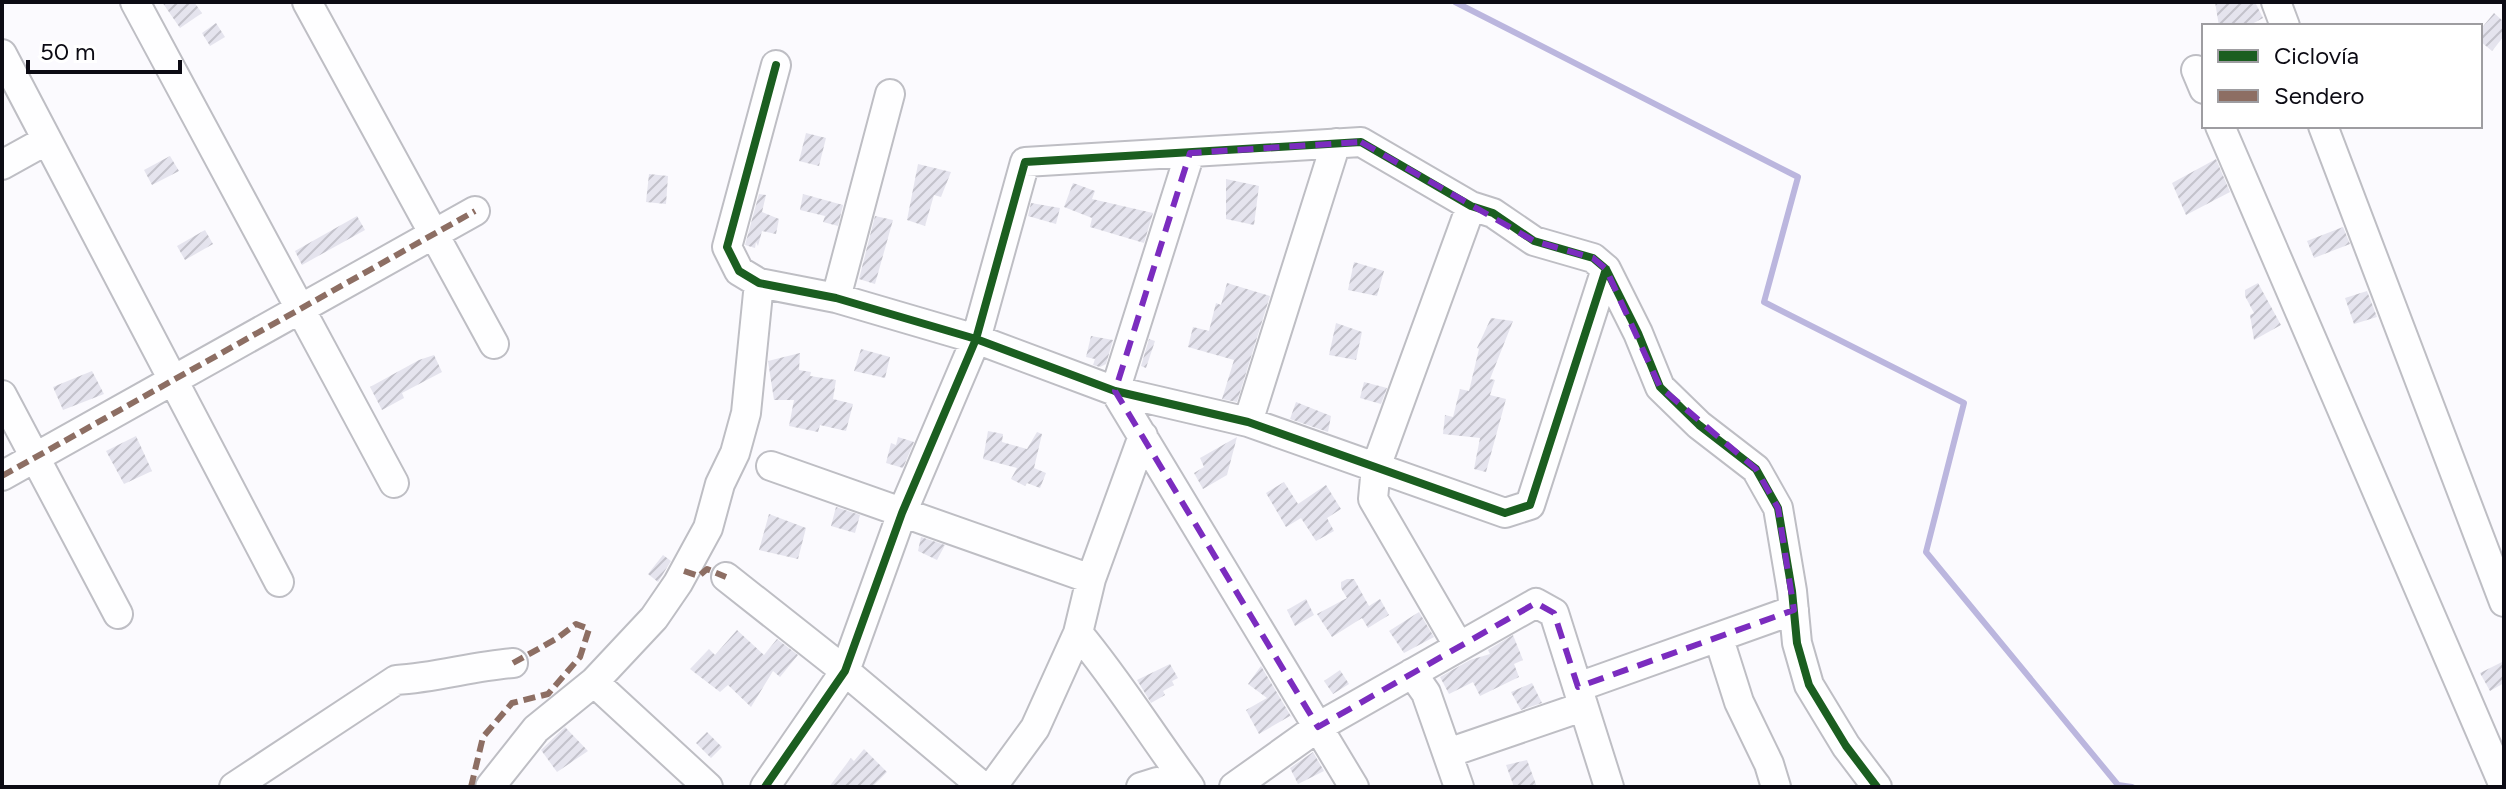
<svg xmlns="http://www.w3.org/2000/svg" width="2506" height="789" viewBox="0 0 2506 789" font-family="Figtree,sans-serif">
	<style>
		.lines { fill: none; stroke-linecap: round; stroke-linejoin: round }
		.stream { stroke: #bbb6de; stroke-width: 6 }
		.building { fill: url(#building-hatch) }
		.minor-casing { stroke: #bebec4; stroke-width: 32 }
		.minor { stroke: #fefeff; stroke-width: 28 }
		.quiet { stroke: #8d6e63; stroke-width: 6; stroke-dasharray: 12 6; stroke-linecap: butt }
		.cycleway-casing { stroke: #fff; stroke-width: 13 }
		.cycleway { stroke: #1b5e20; stroke-width: 8 }
		.marked { fill: none; stroke: #7b2cbf; stroke-width: 6; stroke-dasharray: 16 10; stroke-linejoin: round }
	</style>
	<defs>
		<pattern id="building-hatch" width="6" height="6" patternUnits="userSpaceOnUse" patternTransform="scale(2)"><rect width="6" height="6" fill="#e5e4ee"/><path d="M-1 1l2-2M0 6l6-6M5 7l2-2" fill="none" stroke="#c3c2cb"/></pattern>
	</defs>
	<rect width="100%" height="100%" fill="#fbfafe"/>
	<g class="lines">
		<!-- stream -->
		<path class="stream" d="M1455,2L1798,177L1764,302L1964,403L1926,552L2118,785L2132,787"/>
	</g>
	<!-- building -->
	<path class="building" d="M162,2H194L202,13L180,28Z
		M2215,2H2255L2263,18L2248,26H2219Z
		M2494,13L2504,22V36L2492,51L2480,41V30Z
		M216,23L225,37L210,46L202,33Z
		M806,133L826,138L819,166L799,161Z
		M170,156L179,171L152,185L144,170Z
		M2216,159L2230,192L2186,215L2172,183Z
		M918,164L951,172L941,197L934,195L925,226L907,220Z
		M649,174L668,176L666,204L646,202Z
		M1226,179L1259,186L1254,225L1226,219Z
		M1073,183L1095,191L1092,199L1153,213L1144,243L1090,227L1092,218L1064,207Z
		M759,194L766,195L762,212L779,219L776,234L762,231L758,246L756,242L755,248L745,245Z
		M803,194L843,205L838,226L823,222L825,216L800,210Z
		M1031,203L1060,208L1056,224L1028,216Z
		M357,216L365,230L302,265L295,251Z
		M875,216L893,220L875,284L859,279Z
		M2343,227L2350,244L2314,258L2307,241Z
		M205,230L213,244L185,260L177,246Z
		M1354,262L1384,271L1377,296L1348,290Z
		M1227,283L1270,296L1237,402L1222,399L1234,360L1188,347L1193,327L1209,331L1216,303L1221,305Z
		M2258,283L2281,325L2254,340L2250,315L2254,313L2245,296V290Z
		M2367,291L2377,317L2354,324L2345,298Z
		M1491,318L1513,321L1490,379L1495,380L1490,395L1506,399L1486,472L1474,469L1480,438L1443,434L1445,415L1453,417L1460,389L1469,391L1479,349L1477,348Z
		M1336,323L1362,332L1356,360L1329,355Z
		M1091,336L1113,340L1106,364L1100,367L1093,365L1095,359L1086,357Z
		M1149,339L1155,341L1146,368L1141,366Z
		M861,349L890,357L885,378L854,371Z
		M800,353L799,370L811,372L810,376L836,380L833,399L853,404L846,431L820,425L818,432L789,426L794,400H774L768,361Z
		M434,355L442,372L402,393L404,398L382,410L370,387L419,360Z
		M92,371L104,394L63,410L53,387Z
		M1364,382L1387,388L1381,404L1360,398Z
		M1296,402L1331,416L1328,432L1290,419Z
		M988,431L1003,434L1002,442L1027,449L1037,432L1042,434L1034,468L1046,473L1040,488L1027,483L1025,486L1011,479L1017,468L983,459Z
		M136,436L152,471L124,484L106,451Z
		M898,437L914,442L903,468L886,463L891,443L896,445Z
		M1237,437L1227,475L1203,489L1194,473L1204,467L1200,458Z
		M1284,482L1298,504L1326,485L1341,509L1327,518L1334,531L1316,541L1301,518L1286,527L1266,493Z
		M836,507L860,515L855,533L831,526Z
		M769,514L806,528L798,559L759,550Z
		M921,537L945,545L937,560L918,551Z
		M663,555L671,561L658,582L648,574Z
		M1347,579H1354L1369,606L1380,599L1389,615L1368,628L1362,618L1332,637L1317,614L1347,598L1341,588V582Z
		M1306,599L1314,615L1295,626L1287,610Z
		M1419,612L1434,637L1404,653L1389,631Z
		M737,630L764,655L777,639L798,655L780,677L773,671L751,707L728,685L720,692L690,669L709,649L715,655Z
		M1513,635L1523,660L1514,664L1519,677L1480,696L1473,682L1449,694L1440,677L1470,660L1490,654L1488,650Z
		M2504,661V683L2490,691L2480,673Z
		M1170,664L1178,678L1172,681L1174,685L1163,691L1165,695L1151,703L1137,680Z
		M1261,666L1292,718L1290,716L1259,734L1246,710L1267,698L1248,684Z
		M1340,670L1349,684L1333,694L1324,681Z
		M1532,683L1542,703L1521,710L1511,692Z
		M565,727L588,751L557,772L541,750Z
		M707,732L722,747L711,758L696,743Z
		M864,749L887,772L872,787H829L851,758L854,761Z
		M1313,752L1324,771L1298,784L1290,768Z
		M1527,760L1537,787H1514L1506,765Z"/>
	<g class="lines">
		<defs>
			<path id="minor" d="M135,2L394,483
				M307,2L494,344
				M2276,2L2285,26
				M2,54L279,582
				M776,65L727,247L739,271L759,283L836,298L976,339L1115,391L1248,422L1505,513L1530,505L1606,269
				M2196,70L2204,89
				M2220,126L2504,786
				M2323,126L2504,602
				M1190,153L1115,391L1354,787
				M2,165L47,140
				M836,298L890,94
				M2,395L118,614
				M1248,422L1336,143
				M771,466L1091,579
				M2,476L475,211
				M726,577L845,671L983,787
				M1078,633C1119,682 1152,736 1190,787
				M1719,639L1739,702L1769,764L1776,787
				M1458,645L1373,499L1376,467L1471,206
				M1412,673L1426,693L1459,787
				M594,682L708,787
				M1578,687L1794,610
				M1448,753L1582,707
				M234,787L396,680C436,678 473,666 513,663
				M490,787L536,729L594,682L654,618L678,583L708,528L720,484L735,453L746,413L759,283
				M765,787L845,671L902,513L976,339L1025,162L1361,142L1471,206L1493,213L1534,241L1593,258L1606,269L1638,333L1660,387L1699,425L1756,469L1778,508L1792,591L1797,643L1809,685L1846,746L1877,787
				M992,787L1035,728L1078,633L1091,579L1143,436
				M1141,787L1157,782L1166,787
				M1234,787L1318,727L1536,603L1554,613L1609,787"/>
		</defs>
		<!-- minor casing -->
		<use href="#minor" class="minor-casing"/>
		<!-- minor -->
		<use href="#minor" class="minor"/>
		<!-- quiet -->
		<path class="quiet" d="M2,476L475,211
			M684,571L699,576L707,569L726,577
			M471,787L483,737L512,703L548,694L580,657L589,629L576,624L556,639L513,663"/>
		<defs>
			<path id="cycleway" d="M776,65L727,247L739,271L759,283L836,298L976,339L1115,391L1248,422L1505,513L1530,505L1606,269
				M765,787L845,671L902,513L976,339L1025,162L1361,142L1471,206L1493,213L1534,241L1593,258L1606,269L1638,333L1660,387L1699,425L1756,469L1778,508L1792,591L1797,643L1809,685L1846,746L1877,787"/>
		</defs>
		<!-- cycleway casing -->
		<use href="#cycleway" class="cycleway-casing"/>
		<!-- cycleway -->
		<use href="#cycleway" class="cycleway"/>
	</g>
	<!-- marked area -->
	<path class="marked" d="M1361,142L1534,241L1593,258L1606,269L1660,387L1756,469L1778,508L1794,610L1578,687L1554,613L1536,603L1318,727L1115,391L1190,153Z"/>
	<!-- border -->
	<rect width="2506" height="789" fill="none" stroke="#0c0b14" stroke-width="8"/>
	<!-- legend -->
	<rect x="2202" y="24" width="280" height="104" fill="#ffffff" stroke="#9e9da1" stroke-width="2"/>
	<rect x="2218" y="50" width="40" height="12" fill="#1b5e20" stroke="#9e9da1" stroke-width="2"/>
	<text x="2274" y="64" font-size="24" fill="#0c0b14">Ciclovía</text>
	<rect x="2218" y="90" width="40" height="12" fill="#8d6e63" stroke="#9e9da1" stroke-width="2"/>
	<text x="2274" y="104" font-size="24" fill="#0c0b14">Sendero</text>
	<!-- scale -->
	<path d="M28 60v12h152v-12" fill="none" stroke="#0c0b14" stroke-width="4"/>
	<text x="40" y="60" font-size="24" fill="#0c0b14" stroke="#ffffff" stroke-width="6" paint-order="stroke">50 m</text>
</svg>
